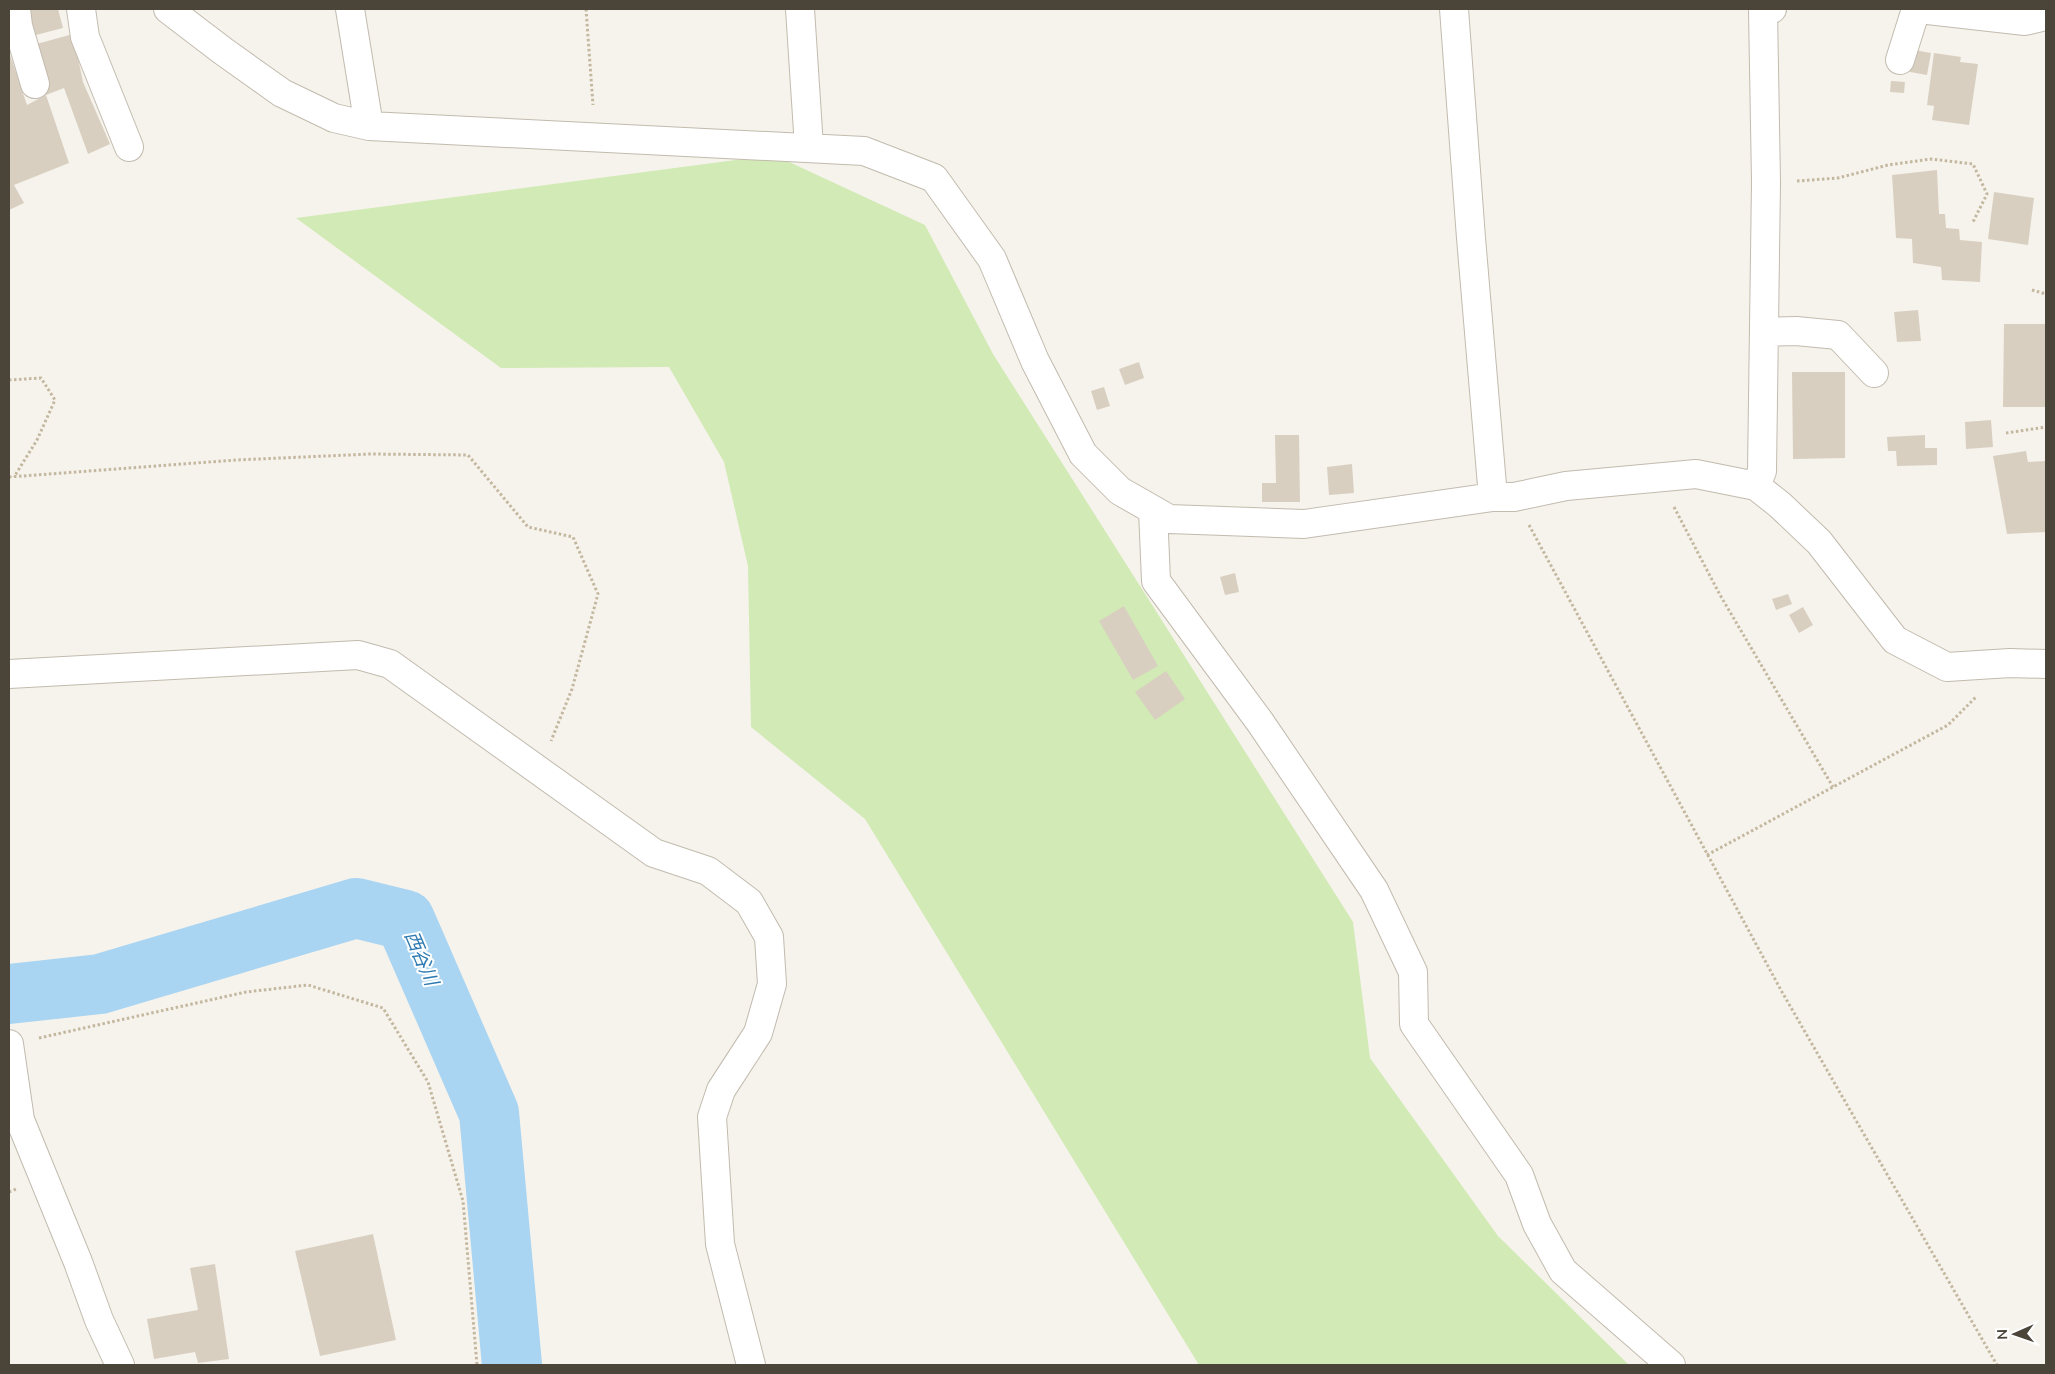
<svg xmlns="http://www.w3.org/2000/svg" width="2055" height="1374" viewBox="0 0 2055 1374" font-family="Mulish,'Noto Sans JP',sans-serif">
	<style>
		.green { fill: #d2eab5 }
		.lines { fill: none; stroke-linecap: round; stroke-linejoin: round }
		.river { stroke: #a9d4f2; stroke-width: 60 }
		.building { fill: #d8cfc1 }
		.minor-casing { stroke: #c2bbae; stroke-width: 30 }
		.path { stroke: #c4b79f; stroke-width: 3; stroke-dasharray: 2.5 2.5; stroke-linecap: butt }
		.minor { stroke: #fff; stroke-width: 28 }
		.labels { text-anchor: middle; stroke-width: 4; stroke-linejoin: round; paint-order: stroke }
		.water-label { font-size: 19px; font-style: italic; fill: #2e7ab2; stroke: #fff }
	</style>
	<rect width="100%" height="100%" fill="#f6f3ec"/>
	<!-- green -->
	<path class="green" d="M774,155L925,225L993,354L1353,922L1370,1058L1498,1236L1629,1365H1199L865,819L751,727L748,566L724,462L669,367L501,368L296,218Z"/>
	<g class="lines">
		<!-- river -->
		<path class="river" d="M9,994L100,984L356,908L405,920L489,1113L512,1365"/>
	</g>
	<!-- building -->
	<path class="building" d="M32,9H58L63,28L32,36L26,10Z
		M73,34L83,82L110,144L88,154L64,88L46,95L69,163L14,185L24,203L9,210V52L27,105L46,95L33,45Z
		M1914,50L1931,53L1927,75L1910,72Z
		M1934,53L1961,57L1960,62L1978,64L1969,125L1932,120L1934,106L1927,105Z
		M1891,81L1905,82L1904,93L1890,92Z
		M1937,170L1939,214H1945L1946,228L1959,229L1960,240L1982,242L1980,282L1942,280L1941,267L1913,263L1912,239L1896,238L1892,175Z
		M1994,192L2034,198L2028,245L1988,239Z
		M1918,310L1921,341L1897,342L1894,312Z
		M2004,324H2046V407H2003Z
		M1139,362L1144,378L1125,385L1119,369Z
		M1792,372H1845V458L1793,459Z
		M1104,387L1110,406L1097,410L1091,391Z
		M1991,420L1993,447L1966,449L1965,422Z
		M1275,435H1299L1300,502H1262V483H1276Z
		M1925,435V448H1937V465L1897,466L1896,451H1888L1887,437Z
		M2026,451L2028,462L2046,461V532L2007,534L1993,456Z
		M1352,464L1354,493L1329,495L1327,467Z
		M1235,573L1239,592L1225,595L1220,577Z
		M1788,594L1792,604L1776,610L1772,599Z
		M1124,606L1158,666L1133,680L1099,621Z
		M1803,607L1813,625L1799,633L1789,615Z
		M1166,671L1185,699L1155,720L1135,692Z
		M373,1234L396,1340L320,1356L295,1251Z
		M215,1264L229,1359L198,1363L195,1352L154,1359L147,1319L198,1310L190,1268Z"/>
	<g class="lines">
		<defs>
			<path id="minor" d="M16,9L18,26L35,84
				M81,9L85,37L129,147
				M168,9L223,51L282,93L334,118L369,126L864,151L934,178L992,259L1035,361L1083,454L1120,491L1169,519L1304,524L1493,497H1514L1566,486L1696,474L1756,486L1780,505L1819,542L1895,640L1947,667L2010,663L2046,664
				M350,9L369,126
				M800,9L809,147
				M1454,9L1471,238L1493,497
				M1919,9L2025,21L2046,16
				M1900,60L1916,9
				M1764,332L1796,331L1838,335L1874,373
				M1756,486L1762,471L1766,182L1763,10L1772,9
				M1153,510L1156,581L1260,722L1374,890L1413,972L1414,1024L1519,1175L1537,1224L1563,1271L1671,1365
				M9,674L358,655L390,664L654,853L708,871L749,902L769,937L772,984L758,1033L721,1090L712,1117L720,1244L751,1365
				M9,1044L20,1120L78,1262L99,1320L120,1365"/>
		</defs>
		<!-- minor casing -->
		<use href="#minor" class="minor-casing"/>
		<!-- path -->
		<path class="path" d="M586,9L593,105
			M1797,181L1838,178L1888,165L1931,159L1973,164L1987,194L1973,222
			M2032,290L2046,294
			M9,380L41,378L55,400L37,440L14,477
			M2006,433L2046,427
			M9,477L236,460L371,454L468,455L528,527L573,537L598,594L572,689L551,741
			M1674,507L1720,595L1833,787
			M1529,525L1782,992L1997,1365
			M1707,855L1948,725L1976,697
			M39,1038L246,992L308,985L383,1008L428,1082L463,1201L477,1365
			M9,1192L16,1189"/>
		<!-- minor -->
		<use href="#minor" class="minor"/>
	</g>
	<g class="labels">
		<!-- water labels -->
		<g class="water-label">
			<text transform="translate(422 958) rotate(67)" y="7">西谷川</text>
		</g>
	</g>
	<!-- border -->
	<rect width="2055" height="1374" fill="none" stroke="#4b4439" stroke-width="20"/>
	<!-- north arrow -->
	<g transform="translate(2015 1334) rotate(268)" stroke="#ffffff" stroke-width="4" paint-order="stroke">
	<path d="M0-4L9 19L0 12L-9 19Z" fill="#4b4439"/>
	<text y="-8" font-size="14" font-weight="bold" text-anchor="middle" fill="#4b4439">N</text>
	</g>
</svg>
